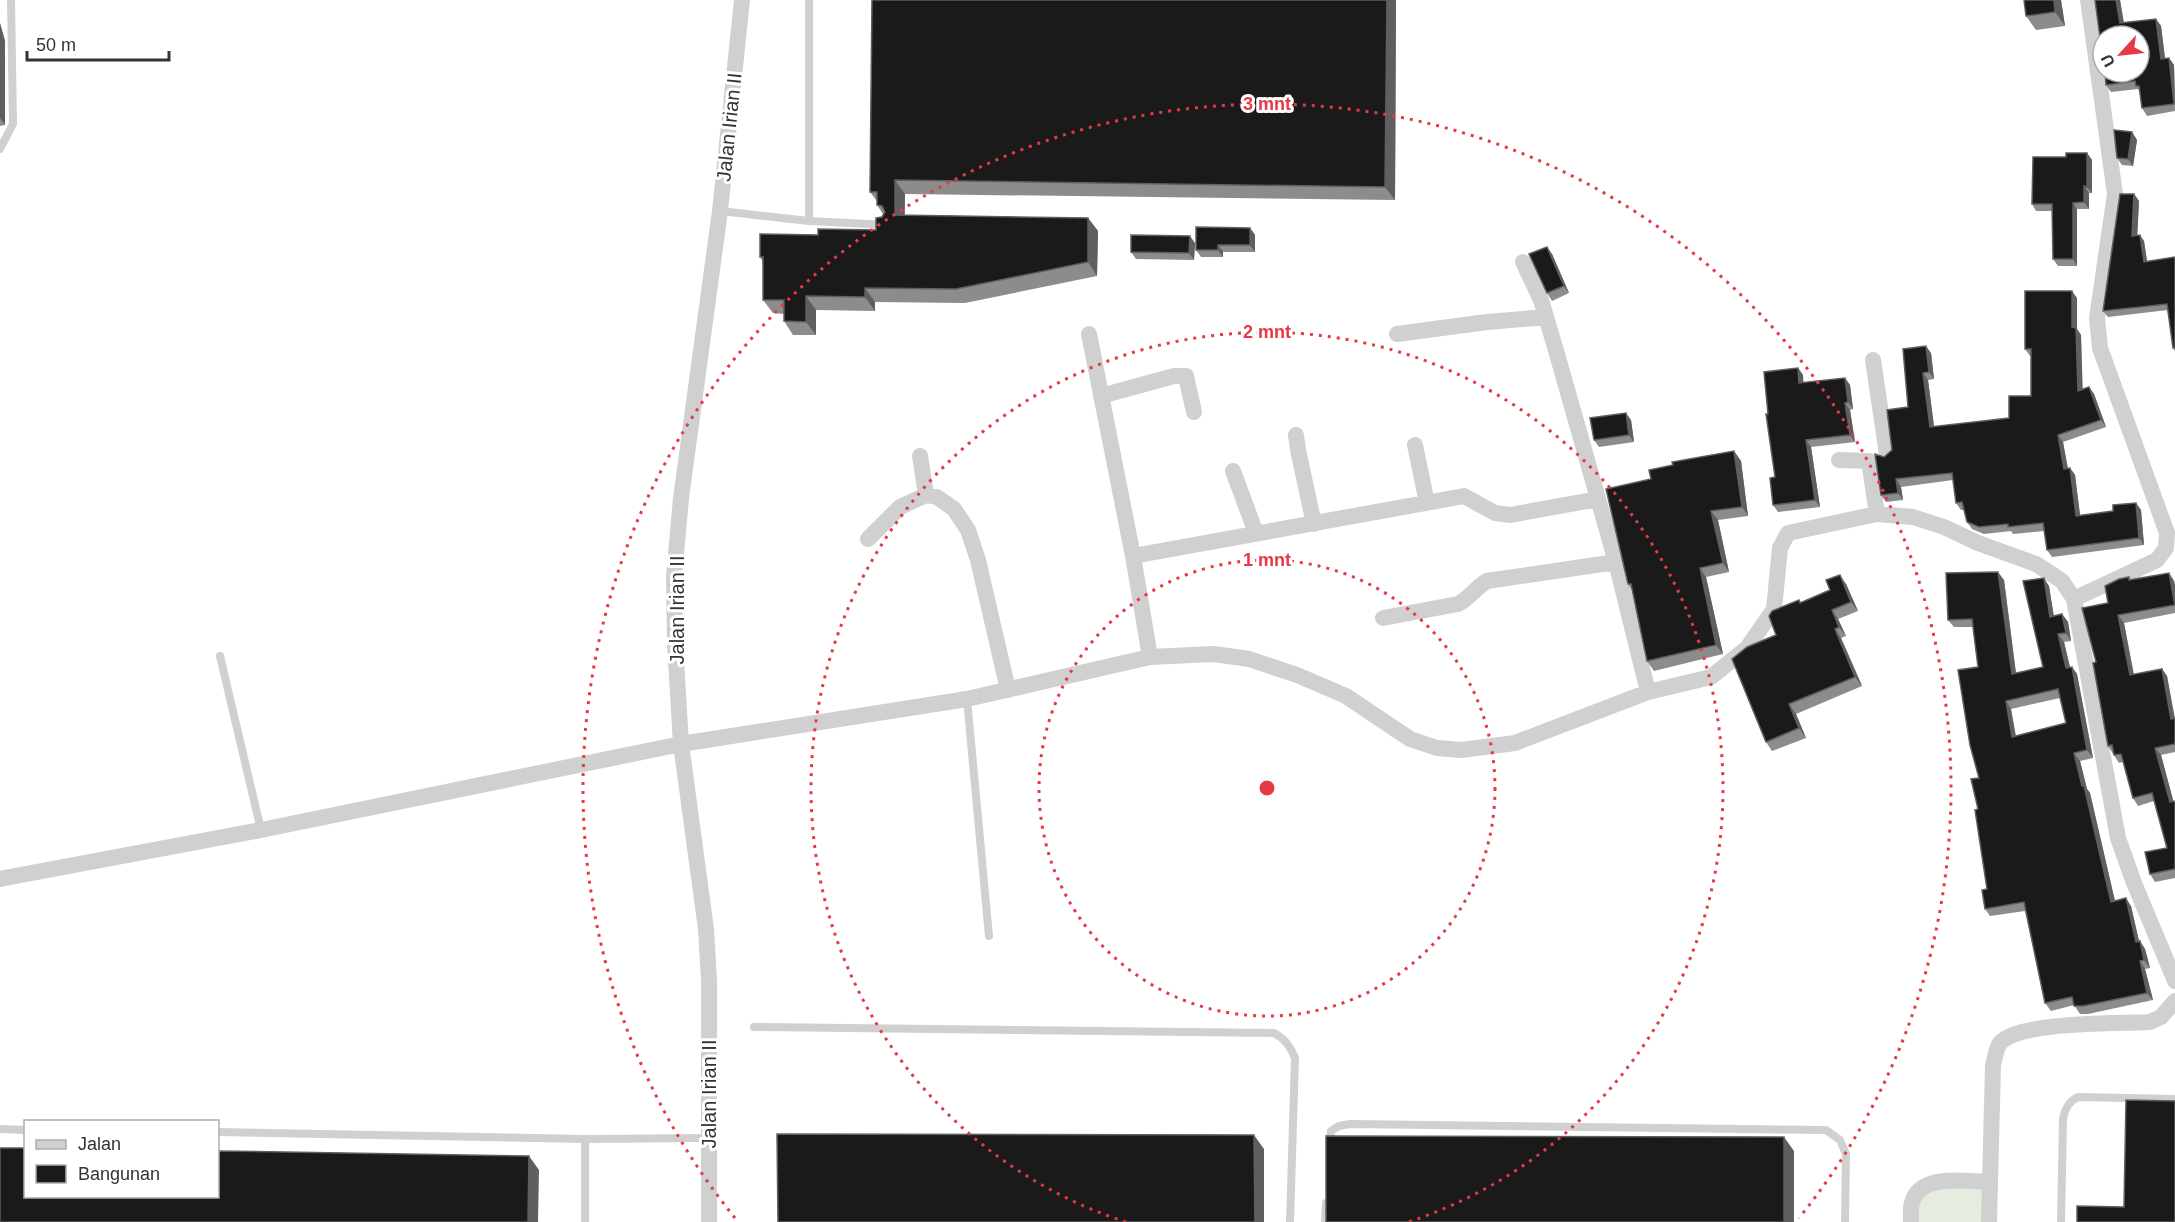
<svg xmlns="http://www.w3.org/2000/svg" width="2175" height="1222" viewBox="0 0 2175 1222" font-family="Arial,sans-serif">
	<style>
		.green { fill: #e6ecdf }
		.lines { fill: none; stroke-linecap: round; stroke-linejoin: round }
		.lane { stroke: #d0d0d0; stroke-width: 8 }
		.street { stroke: #d0d0d0; stroke-width: 16 }
		.wall { fill: #8c8c8c; fill-rule: evenodd }
		.shaded-wall { fill: #5f5f5f }
		.building { fill: #1a1a1a; stroke: #5f5f5f; stroke-width: 1.5; fill-rule: evenodd }
		.ring { fill: none; stroke: #e63946; stroke-width: 3; stroke-dasharray: 3 6 }
		.labels { text-anchor: middle; stroke-width: 6; stroke-linejoin: round; paint-order: stroke }
		.street-label { font-size: 20px; fill: #333; stroke: #fff }
		.centre { fill: #e63946; stroke: #fff; stroke-width: 3 }
		.ring-label { font-size: 18px; text-anchor: middle; font-weight: bold; fill: #e63946; stroke: #fff; stroke-width: 6; stroke-linejoin: round; paint-order: stroke }
	</style>
	<rect width="100%" height="100%" fill="#fff"/>
	<!-- green -->
	<path class="green" d="M1989,1182L1988,1222H1911L1920,1188Z"/>
	<g class="lines">
		<!-- lane -->
		<path class="lane" d="M0,149L13,124L11,0
			M720,211L809,221L888,225
			M809,221V0
			M220,656L261,830
			M967,699L989,936
			M754,1027L1274,1033C1285,1039 1290,1046 1295,1058L1290,1222
			M0,1129L26,1130
			M218,1132L585,1139L709,1138
			M585,1139V1222
			M1329,1145L1331,1131L1339,1126L1350,1124L1826,1130L1840,1140L1846,1154L1845,1222
			M1325,1222L1326,1203
			M2061,1222L2063,1120C2064,1110 2069,1101 2078,1097L2175,1099"/>
		<!-- street -->
		<path class="street" d="M1523,262L1541,300L1557,354L1616,562L1648,692
			M1089,334L1133,556L1150,657
			M1397,334L1487,322L1546,317
			M1873,360L1887,454
			M1101,396L1174,376H1186L1194,412
			M1296,435L1298,450L1314,524
			M1415,445L1427,503
			M920,456L926,495L937,497L954,509L968,530L978,560L1008,690
			M1839,460L1869,461L1877,514
			M1233,471L1256,533
			M868,539L900,507L926,495
			M1133,556L1464,496L1495,513L1510,515L1598,499
			M2074,599L2157,560L2166,548L2167,533L2100,348L2097,318L2115,194L2088,0
			M1383,618L1458,604C1470,598 1475,588 1487,581L1616,562
			M0,879L261,830L681,744L967,699L1150,657L1214,654L1249,659L1297,675L1346,696L1410,739L1437,748L1461,750L1515,743L1648,692L1711,677L1747,648L1774,609L1780,548L1788,533L1877,514L1913,517L1944,527L1978,543L2036,564L2062,581L2074,599L2118,838L2134,883L2175,981
			M709,1222V980L706,929L681,744L675,644L674,577L681,498L720,211L742,0
			M1911,1222C1911,1216 1910,1208 1912,1203C1919,1173 1967,1181 1989,1182
			M1989,1222L1993,1065C1995,1059 1996,1048 2000,1043C2020,1021 2118,1024 2150,1022L2161,1017L2175,1001"/>
	</g>
	<!-- wall -->
	<path class="wall" d="M872,0H1396L1395,200L905,194V215L1088,218L1098,231L1097,276L965,303L875,302V311L816,310V335H793L784,321V314L773,313L763,300V262L760,257L818,235L876,230L883,214L877,205V201L870,192Z
		M2061,0L2065,26L2036,30L2026,16Z
		M2120,0L2124,23L2156,19L2161,26L2165,59L2169,58L2174,65L2175,111L2147,116L2142,108L2140,92L2138,89L2111,92L2106,85L2103,36Z
		M0,23L5,41V125L0,126Z
		M2132,132L2137,140L2133,166L2122,165L2117,158Z
		M2087,153L2092,160V193H2089V209H2077V266H2058L2053,259L2052,211H2036L2032,204L2066,157Z
		M2134,194L2139,201L2137,236L2144,241L2147,261L2175,257V351L2173,348L2168,310L2108,317L2103,311Z
		M1250,228L1255,235V252H1223V257H1201L1196,250Z
		M1195,243L1194,260L1136,259L1131,252Z
		M1552,254L1569,293L1552,301L1547,293Z
		M2077,298V329L2081,335L2082,389L2089,387L2094,394L2106,427L2063,442L2068,468H2070L2075,475L2080,515L2113,511L2136,503L2141,510L2144,545L2052,557L2047,550L2044,531L2013,534L2011,531L1984,534L1972,529L1967,522L1964,510H1961L1956,503L1953,480L1901,487L1903,500L1886,502L1881,495L1884,457L1892,450L1908,407L1931,353L1934,379L1928,380L1934,427L2009,418L2031,396V356H2030L2025,349Z
		M1798,368L1803,375V383L1845,378L1850,385L1853,409L1850,410L1855,442L1811,447L1820,507L1778,512L1773,505L1775,477L1768,414Z
		M1631,420L1634,442L1599,447L1594,440Z
		M1734,451L1741,461L1748,516L1718,520L1729,572L1706,577L1723,654L1654,671L1647,661L1632,590L1628,584L1651,479Z
		M2169,573L2174,581L2175,586V613L2124,623L2134,674L2162,669L2167,676L2175,718V752L2161,755L2173,801H2175V878L2155,882L2150,874L2167,848L2154,801L2138,806L2133,798L2123,762L2119,763L2108,746L2096,662L2108,603L2129,577L2131,580Z
		M2004,580L2016,673L2043,667L2049,586L2054,616L2062,614L2068,622L2071,641L2064,642L2070,667H2072L2077,674L2093,758L2080,761L2087,789L2090,793L2115,901L2131,906L2139,941L2145,949L2150,968L2145,969L2153,1000L2088,1014H2080L2074,1005L2051,1011L2045,1003L2025,911L1990,916L1985,909L1987,889L1978,809L1979,778L1978,667L1973,627H1954L1948,620ZM2060,698L2066,723L2016,736L2011,709Z
		M1846,584L1858,611L1838,619L1846,636L1841,638L1862,686L1796,714L1806,738L1772,751L1766,742L1776,635L1799,600L1801,602Z"/>
	<!-- shaded-wall -->
	<path class="shaded-wall" d="M1387,0H1396L1395,200L1385,187Z
		M2054,0H2061L2065,26L2055,12Z
		M2116,0H2120L2125,31L2120,23Z
		M2156,19L2161,26L2166,66L2161,59Z
		M0,23L5,41V125L0,118Z
		M2169,58L2174,65L2175,104H2174Z
		M2132,132L2137,140L2133,166L2128,159Z
		M2087,153L2092,160V193L2087,187Z
		M895,180L905,194L904,229L895,215Z
		M2084,186L2089,193V209L2084,202Z
		M2134,194L2139,201L2137,242L2132,236Z
		M2073,203L2077,209V266L2073,259Z
		M1088,218L1098,231L1097,276L1088,262Z
		M1250,228L1255,235V252L1250,245Z
		M2140,235L2144,241L2148,268L2144,262Z
		M1190,236L1195,243L1194,260L1189,253Z
		M1218,245L1223,252V257L1218,250Z
		M1547,247L1552,254L1569,293L1564,286Z
		M865,288L875,302V311L865,297Z
		M2072,291L2077,298V329L2081,335L2083,398L2078,391L2072,327Z
		M806,296L816,310V335L806,322Z
		M1926,346L1931,353L1934,379L1929,372Z
		M1798,368L1803,375L1804,390L1799,383Z
		M1923,373L1928,380L1935,434L1930,427Z
		M1845,378L1850,385L1853,409L1848,402Z
		M2089,387L2094,394L2106,427L2101,420Z
		M1845,403L1850,410L1855,442L1850,435Z
		M1626,413L1631,420L1634,442L1629,435Z
		M2058,435L2063,442L2069,476L2064,469Z
		M1806,440L1811,447L1820,507L1815,500Z
		M1734,451L1741,461L1748,516L1742,507Z
		M2070,468L2075,475L2081,523L2076,516Z
		M1896,479L1901,487L1903,500L1898,493Z
		M2136,503L2141,510L2144,545L2139,538Z
		M1711,511L1718,520L1729,572L1723,563Z
		M1700,568L1706,577L1723,654L1716,645Z
		M1998,572L2004,580L2017,682L2012,674Z
		M2169,573L2174,581L2175,586V605Z
		M1840,575L1846,584L1858,611L1851,602Z
		M2044,578L2049,586L2055,625L2050,617Z
		M1832,610L1838,619L1846,636L1839,627Z
		M2062,614L2068,622L2071,641L2066,633Z
		M2118,615L2124,623L2135,683L2130,675Z
		M1835,629L1841,638L1862,686L1855,677Z
		M2058,634L2064,642L2072,676L2066,668Z
		M2072,667L2077,674L2093,758L2087,750Z
		M2162,669L2167,676L2175,721L2171,719Z
		M2006,701L2011,709L2017,745L2012,737Z
		M1789,704L1796,714L1806,738L1799,728Z
		M2155,748L2161,755L2175,807L2170,802Z
		M2074,753L2080,761L2087,789L2090,793L2117,910L2111,902Z
		M2126,898L2131,906L2141,950L2136,942Z
		M2140,941L2145,949L2150,968L2144,960Z
		M2140,961L2145,969L2153,1000L2147,993Z
		M1254,1135L1264,1149V1222H1255Z
		M1784,1137L1794,1151V1222H1784Z
		M529,1156L539,1170L538,1222H528Z"/>
	<!-- building -->
	<path class="building" d="M872,0H1387L1385,187L895,180V215L1088,218V262L956,289L865,288V297L806,296V322L784,321V300H763V257H760V234L818,235V229L876,230V218L882,217L885,212L882,206L877,205V192H870Z
		M2024,0H2054L2055,12L2026,16Z
		M2095,0H2116L2120,23L2156,19L2161,59L2169,58L2174,104L2142,108L2139,86H2136L2135,81L2106,85L2105,72H2139V36H2103V60Z
		M2114,130L2132,132L2128,159L2117,158Z
		M2066,153H2087V187L2084,186V202L2073,203V259H2053L2052,204H2032L2033,157H2066Z
		M2120,194H2134L2132,236L2140,235L2144,262L2175,257V348H2173L2167,304L2103,311Z
		M1196,227L1250,228V245H1218V250H1196Z
		M1131,235L1190,236L1189,253L1131,252Z
		M1547,247L1564,286L1547,293L1529,254Z
		M2025,291H2072V327L2076,328L2078,391L2089,387L2101,420L2058,435L2064,469L2070,468L2076,516L2113,511V505L2136,503L2139,538L2047,550L2043,523L2008,527V524L1979,527L1967,522L1962,502L1956,503L1952,473L1896,479L1898,493L1881,495L1875,454L1884,457L1892,450L1887,410L1908,407L1903,349L1926,346L1929,372L1923,373L1930,427L2009,418V396H2031V349H2025Z
		M1798,368L1799,383L1845,378L1848,402L1845,403L1850,435L1806,440L1815,500L1773,505L1770,478L1775,477L1766,414H1768L1764,372Z
		M1626,413L1629,435L1594,440L1590,418Z
		M1734,451L1742,507L1711,511L1723,563L1700,568L1716,645L1647,661L1631,584H1628L1606,489L1651,479L1649,470L1673,465L1672,462Z
		M1998,572L2012,674L2043,667L2023,581L2044,578L2050,617L2062,614L2066,633L2058,634L2066,668L2072,667L2087,750L2074,753L2082,786H2084L2111,902L2126,898L2136,942L2140,941L2144,960L2140,961L2147,993L2083,1006H2074L2072,997L2045,1003L2024,902L1985,909L1982,890L1987,889L1975,810L1978,809L1971,779L1979,778L1970,745L1958,670L1978,667L1972,619L1948,620L1946,573ZM2058,689L2066,723L2012,737L2006,701Z
		M2169,573L2175,605L2118,615L2130,675L2162,669L2171,719L2175,718V744L2155,748L2170,802L2175,801V869L2150,874L2145,852L2167,848L2152,793L2133,798L2121,754L2114,755L2112,745L2108,746L2093,663L2096,662L2082,608L2108,603L2105,586L2119,579L2129,577V580Z
		M1840,575L1851,602L1832,610L1839,627L1835,629L1855,677L1789,704L1799,728L1766,742L1732,659L1747,647L1776,635L1769,616L1772,611L1799,600L1800,603L1830,590L1826,580Z
		M2126,1100L2175,1101V1222H2077V1206L2124,1207Z
		M777,1134L1254,1135L1255,1222H778Z
		M1326,1136L1784,1137V1222H1326Z
		M0,1148H26V1197H218V1151L529,1156L528,1222H0Z"/>
	<!-- distance rings -->
	<g class="ring">
		<circle cx="1267" cy="788" r="228"/>
		<path d="M1126 1222A456 456 0 1 1 1408 1222"/>
		<path d="M735 1218A684 684 0 1 1 1799 1218"/>
	</g>
	<g class="labels">
		<!-- street labels -->
		<g class="street-label">
			<text transform="translate(729 127) rotate(-84)" y="7">Jalan Irian II</text>
			<text transform="translate(677 610) rotate(-90)" y="7">Jalan Irian II</text>
			<text transform="translate(709 1094) rotate(-90)" y="7">Jalan Irian II</text>
		</g>
	</g>
	<circle cx="1267" cy="788" r="9" class="centre"/>
	<g class="ring-label">
		<text x="1267" y="110">3 mnt</text>
		<text x="1267" y="338">2 mnt</text>
		<text x="1267" y="566">1 mnt</text>
	</g>
	<!-- legend -->
	<rect x="24" y="1120" width="195" height="78" fill="#ffffff" stroke="#adadad" stroke-width="1.5"/>
	<rect x="36" y="1140" width="30" height="9" fill="#d0d0d0" stroke="#adadad" stroke-width="1.5"/>
	<text x="78" y="1150" font-size="18" fill="#333333">Jalan</text>
	<rect x="36" y="1165" width="30" height="18" fill="#1a1a1a" stroke="#adadad" stroke-width="1.5"/>
	<text x="78" y="1180" font-size="18" fill="#333333">Bangunan</text>
	<!-- north arrow -->
	<g transform="translate(2121 54) rotate(243)"><circle r="28" fill="#ffffff" stroke="#adadad" stroke-width="1.5"/>
	<path d="M0-4.5L10 22L0 15L-10 22Z" fill="#e63946"/>
	<text y="-9" font-size="16" font-weight="bold" text-anchor="middle" fill="#333333">U</text>
	</g>
	<!-- scale -->
	<path d="M27 51v9h142v-9" fill="none" stroke="#333333" stroke-width="3"/>
	<text x="36" y="51" font-size="18" fill="#333333" stroke="#ffffff" stroke-width="4.5" paint-order="stroke">50 m</text>
</svg>
